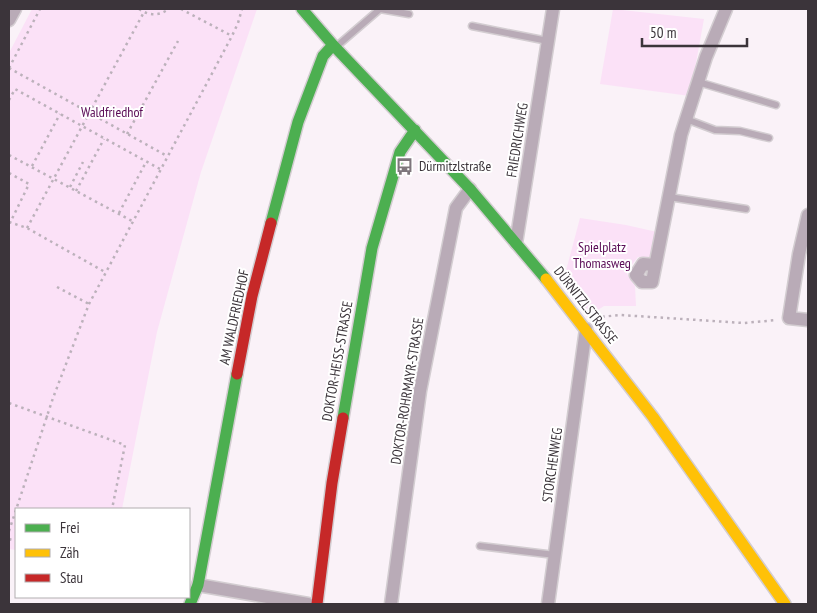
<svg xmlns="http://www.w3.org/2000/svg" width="817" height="613" viewBox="0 0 817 613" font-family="'PT Sans Narrow',sans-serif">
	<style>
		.green { fill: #fbe1f7 }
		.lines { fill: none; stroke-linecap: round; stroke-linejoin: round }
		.lane-casing { stroke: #d3cdd1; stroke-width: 9 }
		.street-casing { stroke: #d3cdd1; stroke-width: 15 }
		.fast-casing { stroke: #d3cdd1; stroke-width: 14 }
		.slow-casing { stroke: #d3cdd1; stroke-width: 14 }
		.jam-casing { stroke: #d3cdd1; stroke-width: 14 }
		.path { stroke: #bcb1bb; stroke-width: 2.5; stroke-dasharray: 2.5 4; stroke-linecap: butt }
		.lane { stroke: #b9abb7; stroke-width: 6 }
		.street { stroke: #b9abb7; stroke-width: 12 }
		.fast { stroke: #4caf50; stroke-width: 11 }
		.slow { stroke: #ffc107; stroke-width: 11 }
		.jam { stroke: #c62828; stroke-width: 11 }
		.labels { text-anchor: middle; stroke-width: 4; stroke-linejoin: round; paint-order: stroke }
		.park-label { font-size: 14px; fill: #5a0c56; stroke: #fff }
		.street-label { font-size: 14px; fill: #3b343a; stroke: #fff }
		.poi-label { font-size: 14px; fill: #3b343a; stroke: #fff; text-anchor: start }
	</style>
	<rect width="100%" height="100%" fill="#faf2f8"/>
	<!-- green -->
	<path class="green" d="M32,9H257L201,172L157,332L122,509H16V550L9,549V53Z
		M613,9L704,19L690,96L600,84Z
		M580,218L626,225L657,232L652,258L638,257L626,272L635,286L636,306H604L587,317L563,282Z"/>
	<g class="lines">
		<defs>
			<path id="lane" d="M472,26L548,41
				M337,46L380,9L409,14
				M698,82L776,105
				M686,119L715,130L740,131L769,138
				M669,197L746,209
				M480,546L555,555"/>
			<path id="street" d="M9,20L15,9
				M808,215L799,254L789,318L808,320
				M516,243L553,9
				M655,265L643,264L636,275L642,282H652L681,135L706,57L726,9
				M198,585L308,604
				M391,604L420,391L456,208L470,189
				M548,604L586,329"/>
			<path id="fast" d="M302,9L333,45L470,189L546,279
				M271,223L298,122L323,56L333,45
				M343,418L372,248L400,152L415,130
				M190,604L198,585L237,374"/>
			<path id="slow" d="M546,279L653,417L785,604"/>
			<path id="jam" d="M237,374L252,296L271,223
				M317,604L332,483L343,418"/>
		</defs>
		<!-- lane casing -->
		<use href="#lane" class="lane-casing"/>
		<!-- street casing -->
		<use href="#street" class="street-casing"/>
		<!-- fast casing -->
		<use href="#fast" class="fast-casing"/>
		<!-- slow casing -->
		<use href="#slow" class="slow-casing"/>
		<!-- jam casing -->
		<use href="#jam" class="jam-casing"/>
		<!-- path -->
		<path class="path" d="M139,9C149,16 159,16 169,9
			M181,9L232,36
			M9,68L167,156
			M9,68L40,9
			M9,100L15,89L160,169
			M127,134L178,41
			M9,155L132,221
			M32,166L60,114
			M9,173L29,184L10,223
			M70,187L83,162
			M76,191L104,139
			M119,213L146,162
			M9,222L27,228L105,272
			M27,228L144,12
			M57,287L89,304
			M597,320L600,317L620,315L744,323L777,320
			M9,403L125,445L112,509
			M9,531L53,398L89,304L232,36L238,23L242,9
			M9,539L16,541"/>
		<!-- lane -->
		<use href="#lane" class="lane"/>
		<!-- street -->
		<use href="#street" class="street"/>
		<!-- fast -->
		<use href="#fast" class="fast"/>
		<!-- slow -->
		<use href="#slow" class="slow"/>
		<!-- jam -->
		<use href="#jam" class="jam"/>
	</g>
	<!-- icons -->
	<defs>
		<symbol id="bus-bare" viewBox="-9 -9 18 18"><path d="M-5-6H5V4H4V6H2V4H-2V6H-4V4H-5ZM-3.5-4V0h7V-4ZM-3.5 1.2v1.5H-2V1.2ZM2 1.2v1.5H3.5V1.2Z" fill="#7e767c" stroke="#fff" stroke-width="2.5" paint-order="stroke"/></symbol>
	</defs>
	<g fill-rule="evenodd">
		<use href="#bus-bare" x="392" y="154" width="25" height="25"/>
	</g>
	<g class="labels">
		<!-- park labels -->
		<g class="park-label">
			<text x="112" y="117">Waldfriedhof</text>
			<text x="602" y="252">Spielplatz<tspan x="602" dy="16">Thomasweg</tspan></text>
		</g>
		<!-- street labels -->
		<g class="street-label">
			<text transform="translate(517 140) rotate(-81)" y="5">FRIEDRICHWEG</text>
			<text transform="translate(586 305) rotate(52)" y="5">DÜRNITZLSTRASSE</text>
			<text transform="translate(234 317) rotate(-78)" y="5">AM WALDFRIEDHOF</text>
			<text transform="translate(337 361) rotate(-80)" y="5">DOKTOR-HEISS-STRASSE</text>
			<text transform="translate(407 391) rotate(-81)" y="5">DOKTOR-ROHRMAYR-STRASSE</text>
			<text transform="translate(552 465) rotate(-82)" y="5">STORCHENWEG</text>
		</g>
		<!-- poi labels -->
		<g class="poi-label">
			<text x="419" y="171">Dürmitzlstraße</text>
		</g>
	</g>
	<!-- border -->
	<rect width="817" height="613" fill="none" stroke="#3b343a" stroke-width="20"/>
	<!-- legend -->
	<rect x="15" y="508" width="175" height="90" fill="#ffffff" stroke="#b1aeb0"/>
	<rect x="25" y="524" width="25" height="8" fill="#4caf50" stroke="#b1aeb0"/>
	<text x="60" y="533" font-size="15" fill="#3b343a">Frei</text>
	<rect x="25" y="549" width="25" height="8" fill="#ffc107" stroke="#b1aeb0"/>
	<text x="60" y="558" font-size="15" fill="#3b343a">Zäh</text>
	<rect x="25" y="574" width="25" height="8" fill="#c62828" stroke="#b1aeb0"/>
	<text x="60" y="583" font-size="15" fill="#3b343a">Stau</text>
	<!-- scale -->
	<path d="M642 38v8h105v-8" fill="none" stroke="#3b343a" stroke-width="2.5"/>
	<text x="650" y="38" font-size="15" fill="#3b343a" stroke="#ffffff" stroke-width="4" paint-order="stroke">50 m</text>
</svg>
